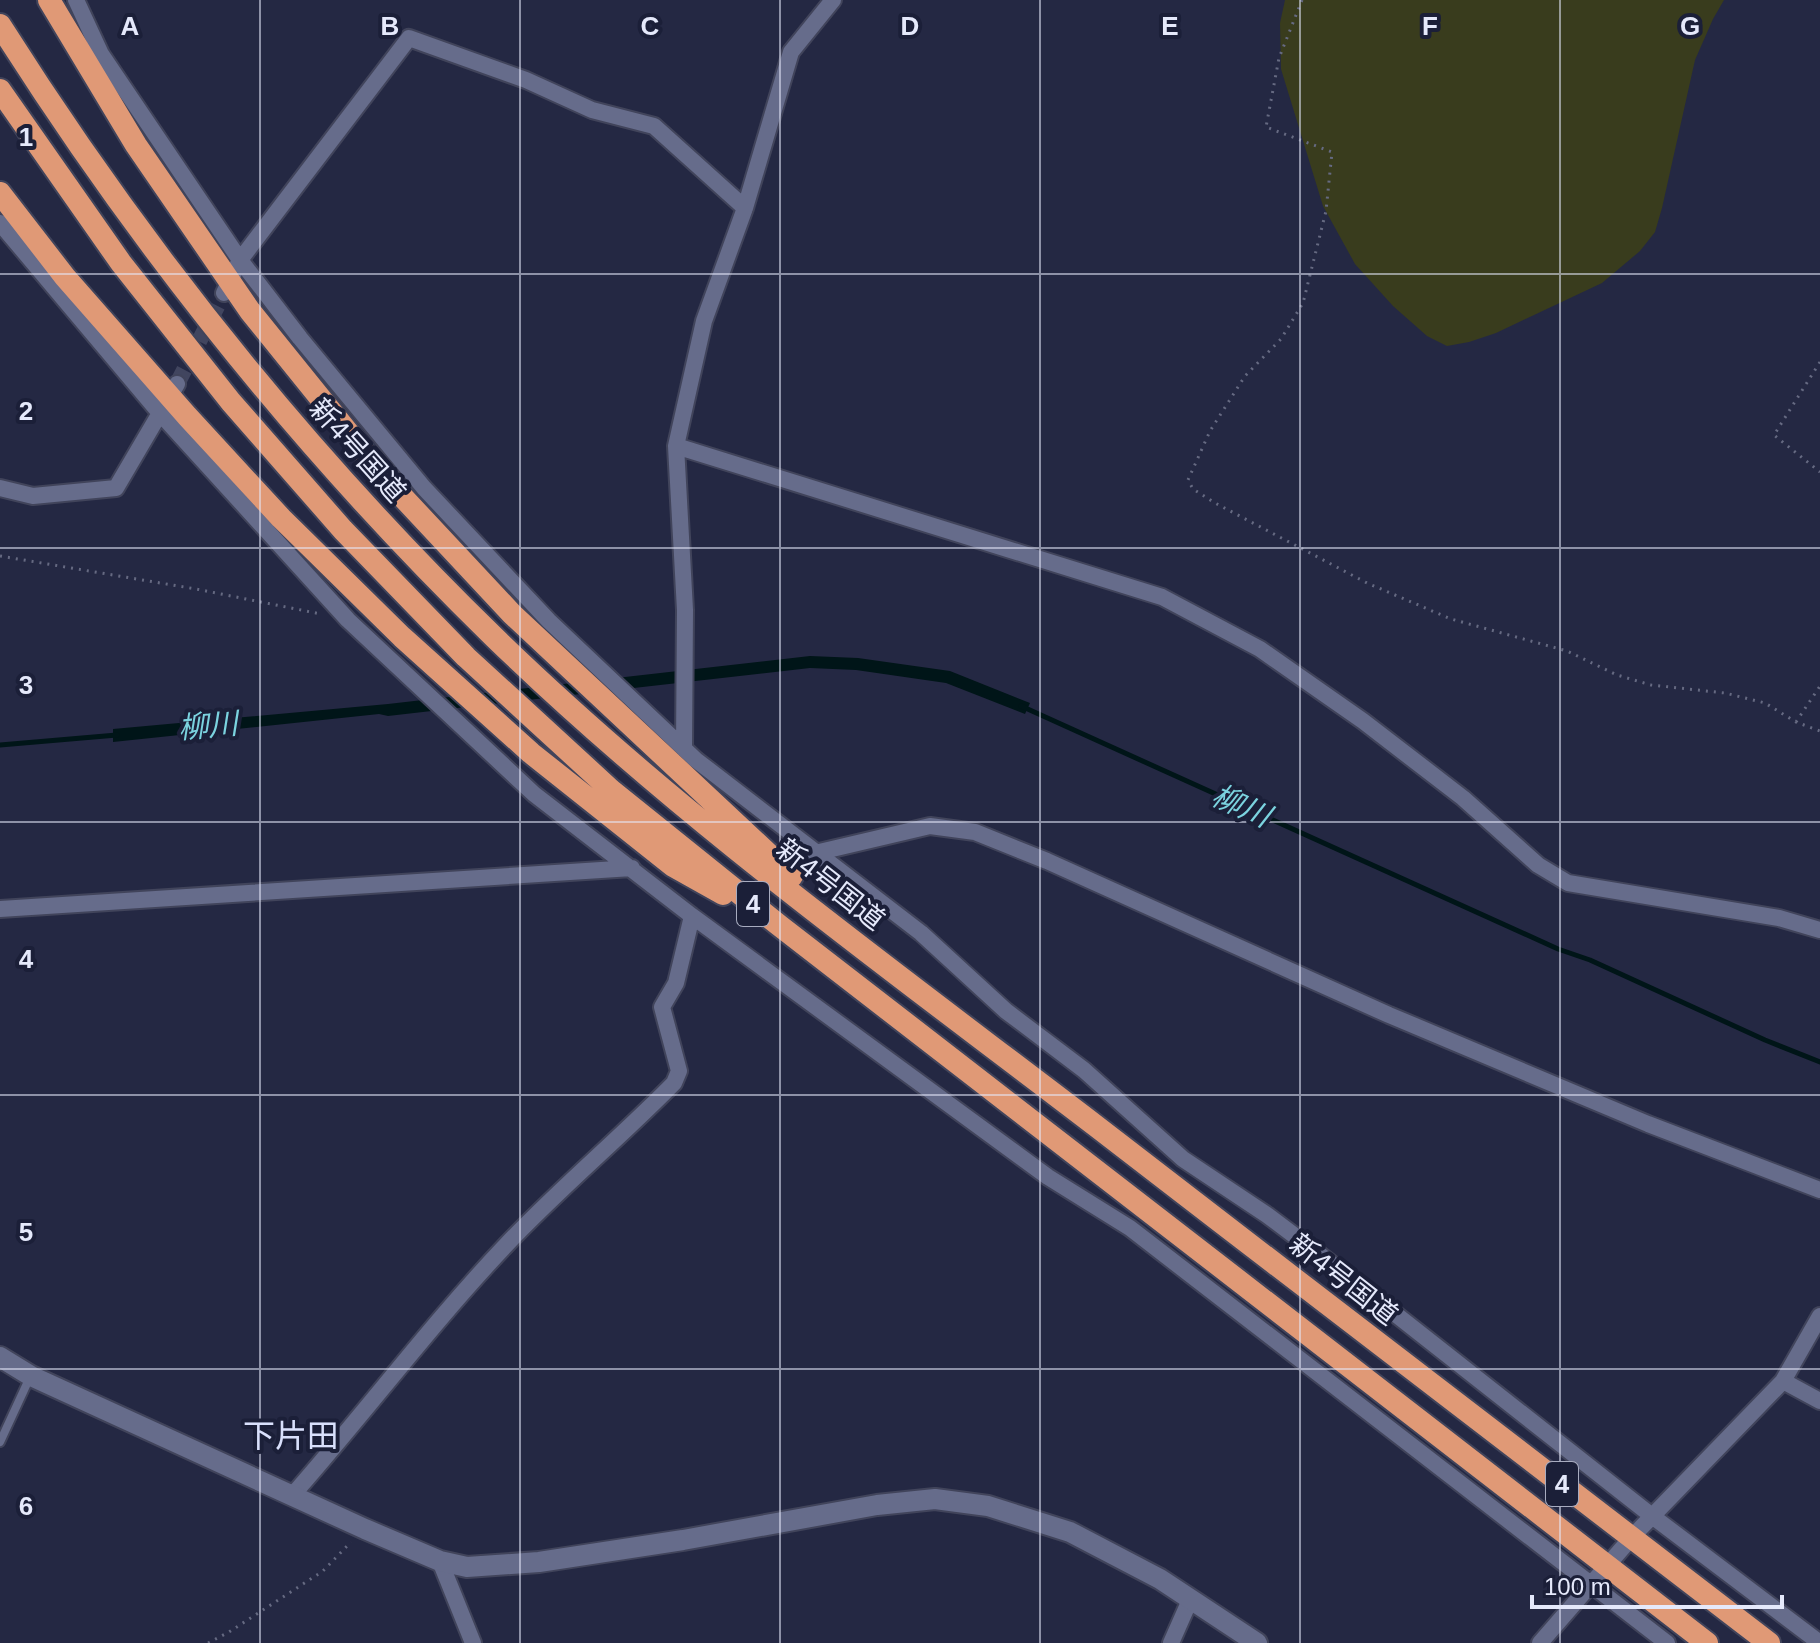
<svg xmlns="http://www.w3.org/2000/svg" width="1820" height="1643" viewBox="0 0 1820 1643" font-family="Helvetica,'Noto Sans JP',sans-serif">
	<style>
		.green { fill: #393c1d }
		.water { fill: #001518 }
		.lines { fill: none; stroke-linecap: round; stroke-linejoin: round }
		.stream { stroke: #001518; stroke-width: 5 }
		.minor-tunnel { stroke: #41455f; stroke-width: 16; stroke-dasharray: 16 8; stroke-linecap: butt }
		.service-casing { stroke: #41445b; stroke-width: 12 }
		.minor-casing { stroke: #41445b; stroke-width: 20 }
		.tertiary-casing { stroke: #41445b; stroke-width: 24 }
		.trunk-casing { stroke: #41445b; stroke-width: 26 }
		.path { stroke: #666a82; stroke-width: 3; stroke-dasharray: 2 6; stroke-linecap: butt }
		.service { stroke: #666c8b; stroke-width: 8 }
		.minor { stroke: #666c8b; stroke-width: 16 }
		.tertiary { stroke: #666c8b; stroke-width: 20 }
		.trunk { stroke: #e09976; stroke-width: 22 }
		.grid { fill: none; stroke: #e5e9fb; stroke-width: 2; stroke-opacity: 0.55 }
		.labels { text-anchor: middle; stroke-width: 8; stroke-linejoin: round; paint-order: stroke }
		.shield { fill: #1b1f38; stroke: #a8acc0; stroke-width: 2 }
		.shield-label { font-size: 26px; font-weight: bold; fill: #e5e9fb }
		.street-label { font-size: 28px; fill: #e5e9fb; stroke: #1b1f38 }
		.water-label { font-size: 30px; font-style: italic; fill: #7bd3df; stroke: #1b1f38 }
		.quarter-label { font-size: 32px; fill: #d9e0fc; stroke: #1b1f38 }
		.grid-label { font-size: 26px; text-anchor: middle; font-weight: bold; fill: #e5e9fb; stroke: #1b1f38; stroke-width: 8; stroke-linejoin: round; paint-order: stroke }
	</style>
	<rect width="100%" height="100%" fill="#242843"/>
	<!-- green -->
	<path class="green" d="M1285,0H1724L1713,19L1695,60L1662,208L1655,232L1640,251L1602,283L1496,333L1469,342L1447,346L1427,336L1393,306L1355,264L1323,206L1281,69L1280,23Z"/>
	<!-- water -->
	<path class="water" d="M810,656L858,658L950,671L1030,703L1025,714L946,683L856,670L810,668L388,716L379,714L113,742V729L388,704Z"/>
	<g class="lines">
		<!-- stream -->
		<path class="stream" d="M1021,706L1558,949L1590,960L1765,1040L1820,1062
			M0,745L117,735"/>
		<!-- minor-tunnel -->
		<path class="minor-tunnel" d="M177,384L224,293"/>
		<defs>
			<path id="service" d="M0,1442L30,1377"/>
			<path id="minor" d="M76,0L101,54L240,260L300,338L424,488L549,621L696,760L921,933L1006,1011L1084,1070L1183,1159L1267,1215L1328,1261L1652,1516L1820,1643
				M0,223L159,412L348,620L534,794L692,916L1048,1177L1130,1228L1667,1643
				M224,293L240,260L409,38L526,80L592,110L654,126L745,208
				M676,446L1162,597L1260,649L1363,721L1463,798L1538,865L1568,883L1779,918L1820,930
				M0,488L33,496L116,488L177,384
				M684,749L685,610L676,446L704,321L745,208L791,52L833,0
				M815,853L930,826L975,832L1047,861L1389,1015L1648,1124L1820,1190
				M0,909L632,868
				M1783,1381L1820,1401
				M290,1495L297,1490C368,1409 433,1322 507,1244C560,1188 620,1138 674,1083L679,1071L662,1007L676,983L692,916
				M440,1561L473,1643
				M1171,1643L1190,1600
				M1540,1643L1632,1537L1783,1381L1820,1316"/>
			<path id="tertiary" d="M0,1357L31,1376L365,1529L440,1561L467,1567L539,1562L683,1540L877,1505L935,1499L988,1506L1070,1532L1160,1579L1257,1643"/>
			<path id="trunk" d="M49,0L136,145L250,311L384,477L512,614L792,876
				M0,25C141,248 305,453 494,637C679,817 891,969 1096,1126C1320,1299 1545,1471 1769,1643
				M0,90L121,263L231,402L343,530L466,657L611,790L780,926L1707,1643
				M0,193L65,277L187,416L281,518L402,637L531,753L673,866L723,894"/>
		</defs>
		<!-- service casing -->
		<use href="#service" class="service-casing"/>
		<!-- minor casing -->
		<use href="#minor" class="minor-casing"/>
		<!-- tertiary casing -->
		<use href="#tertiary" class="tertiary-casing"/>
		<!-- trunk casing -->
		<use href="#trunk" class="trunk-casing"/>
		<!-- path -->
		<path class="path" d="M1302,0L1279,58L1266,127L1332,152L1326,211L1303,303L1281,339L1245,376L1210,431L1188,480L1193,489L1215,503L1367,583L1451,619L1567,651L1617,675L1651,685L1725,693L1765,703L1796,722L1820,731
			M1820,362L1774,435L1820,472
			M0,556L196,589L321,614
			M1796,722L1820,686
			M208,1643L229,1632L323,1571L351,1542"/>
		<!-- service -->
		<use href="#service" class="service"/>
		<!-- minor -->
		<use href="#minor" class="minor"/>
		<!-- tertiary -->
		<use href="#tertiary" class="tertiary"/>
		<!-- trunk -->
		<use href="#trunk" class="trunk"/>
	</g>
	<!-- grid -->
	<path class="grid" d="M260,0V1643M520,0V1643M780,0V1643M1040,0V1643M1300,0V1643M1560,0V1643M0,274H1820M0,548H1820M0,822H1820M0,1095H1820M0,1369H1820"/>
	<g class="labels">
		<!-- shield labels -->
		<g class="shield">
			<rect x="737" y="882" width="32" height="44" rx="6"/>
			<rect x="1546" y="1462" width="32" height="44" rx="6"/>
		</g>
		<g class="shield-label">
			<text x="753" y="913">4</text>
			<text x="1562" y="1493">4</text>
		</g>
		<!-- street labels -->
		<g class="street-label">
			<text transform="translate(358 450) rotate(48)" y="10">新4号国道</text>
			<text transform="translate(831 884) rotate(38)" y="10">新4号国道</text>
			<text transform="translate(1344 1279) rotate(38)" y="10">新4号国道</text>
		</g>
		<!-- water labels -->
		<g class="water-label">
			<text transform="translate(208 726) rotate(-5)" y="10">柳川</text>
			<text transform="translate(1241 806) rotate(24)" y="10">柳川</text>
		</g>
		<!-- quarter labels -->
		<g class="quarter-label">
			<text x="291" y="1447">下片田</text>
		</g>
	</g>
	<g class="grid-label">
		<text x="130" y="35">A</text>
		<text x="390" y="35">B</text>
		<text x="650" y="35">C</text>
		<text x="910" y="35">D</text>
		<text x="1170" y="35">E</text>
		<text x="1430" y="35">F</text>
		<text x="1690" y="35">G</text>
		<text x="26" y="146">1</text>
		<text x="26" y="420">2</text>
		<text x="26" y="694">3</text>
		<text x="26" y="968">4</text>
		<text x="26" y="1241">5</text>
		<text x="26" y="1515">6</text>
	</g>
	<!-- scale -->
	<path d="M1532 1595v12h250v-12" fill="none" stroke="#e5e9fb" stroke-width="4"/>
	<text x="1544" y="1595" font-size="24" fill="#e5e9fb" stroke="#1b1f38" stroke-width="6" paint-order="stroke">100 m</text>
</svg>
